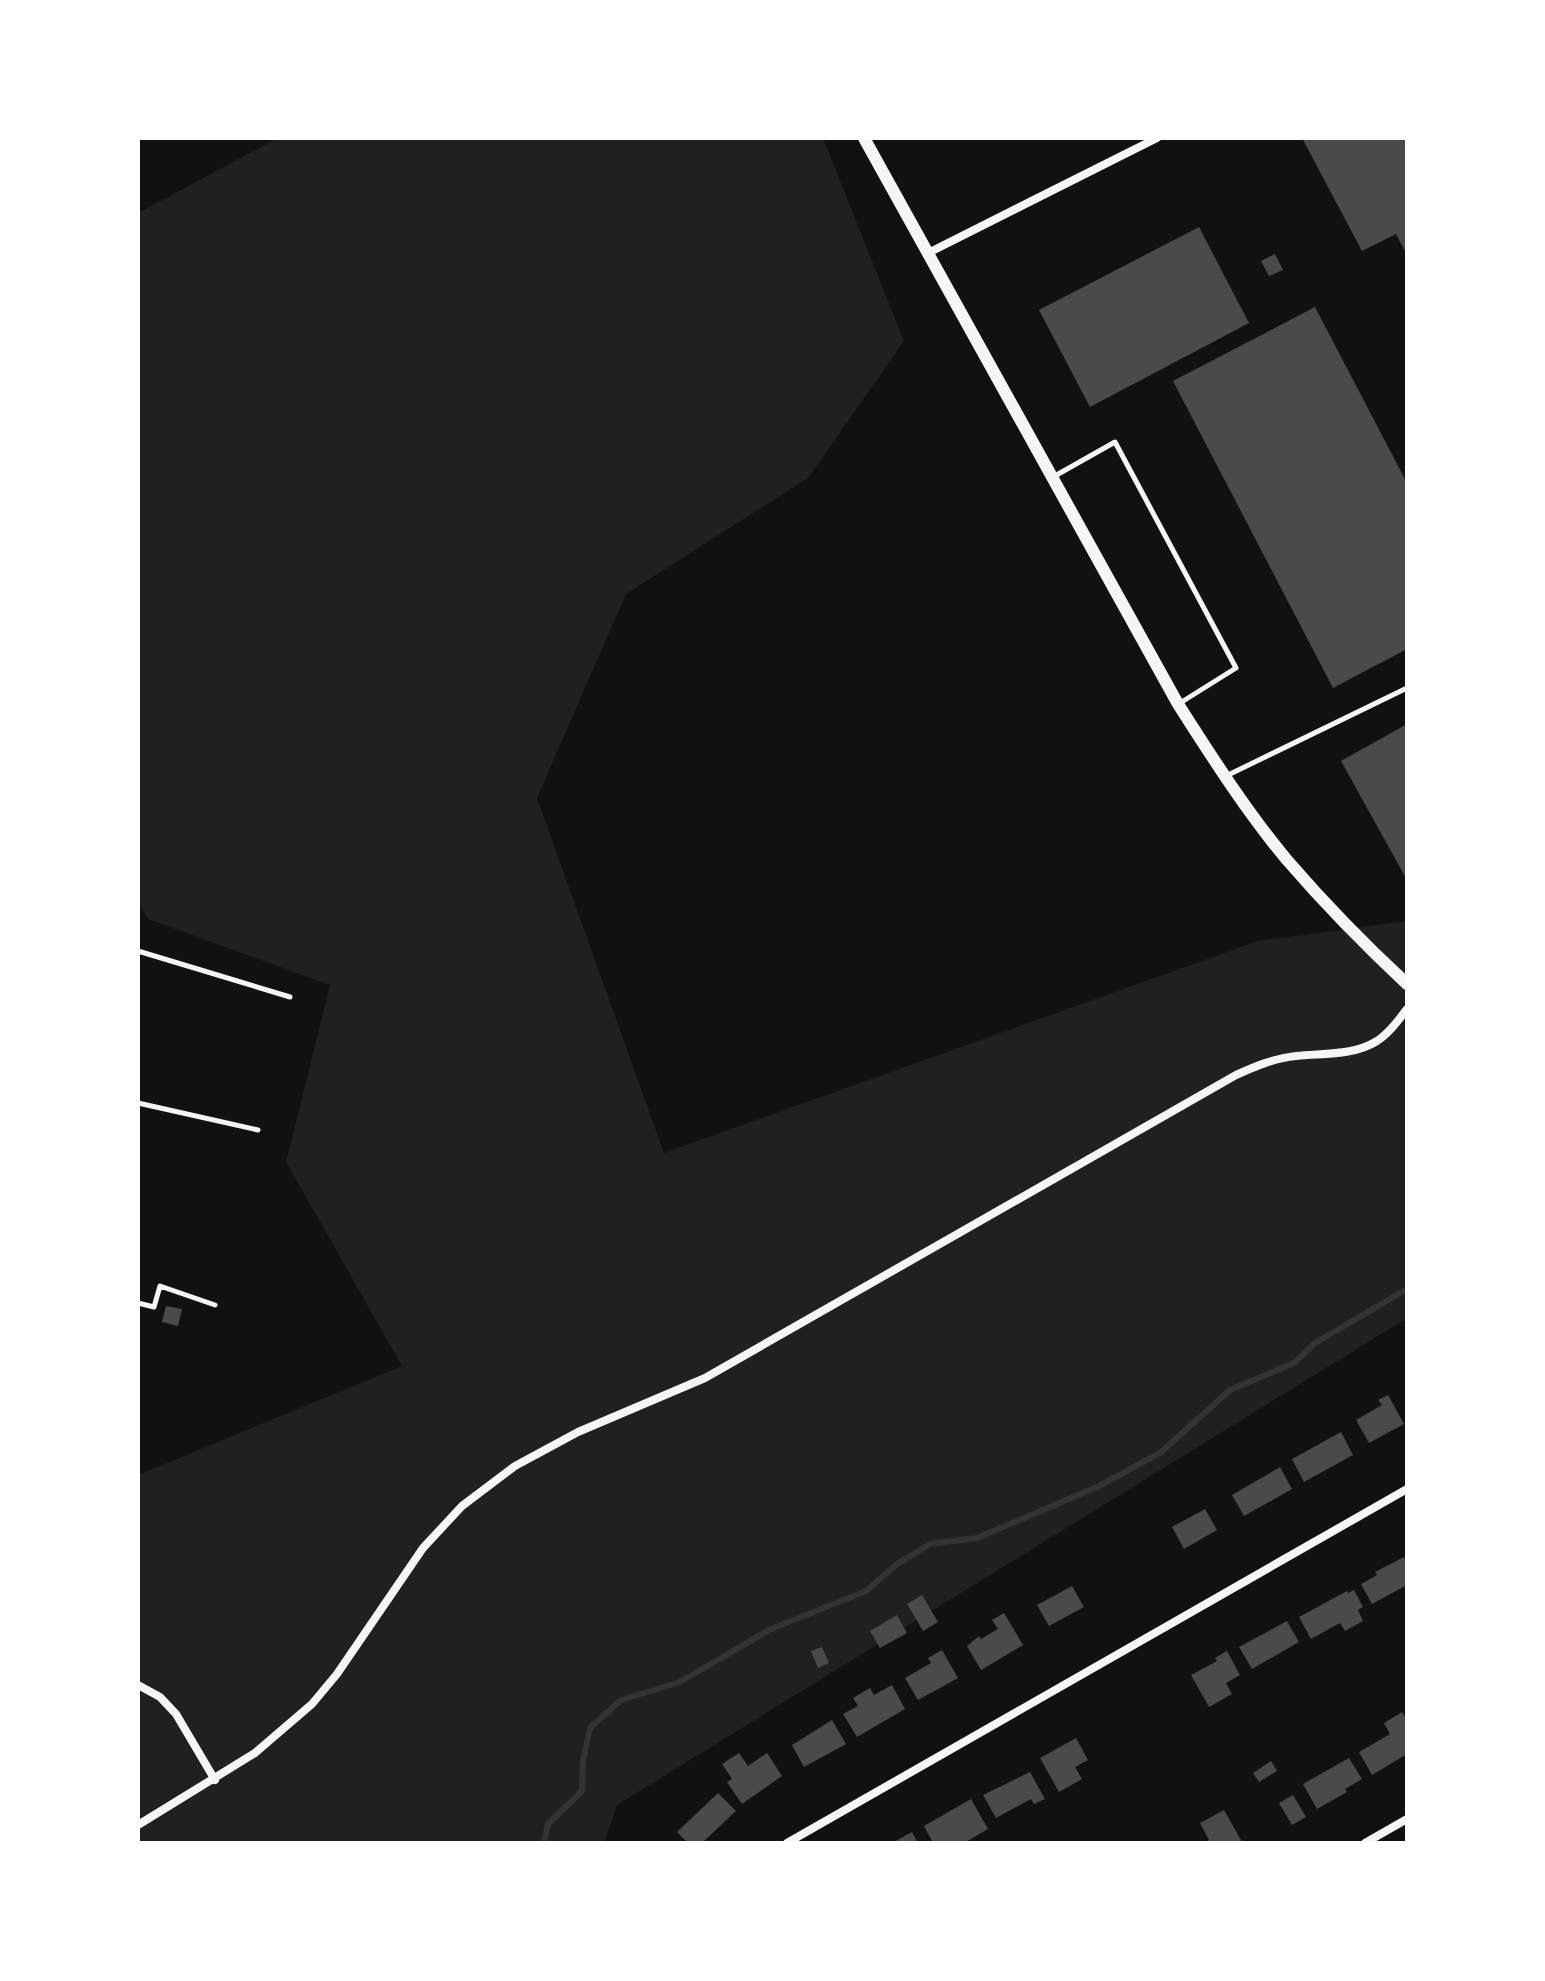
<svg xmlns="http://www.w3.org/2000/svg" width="1545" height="1981" viewBox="0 0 1545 1981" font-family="Spectral,serif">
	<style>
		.green { fill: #202020 }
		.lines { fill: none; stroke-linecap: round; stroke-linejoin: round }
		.stream { stroke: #333; stroke-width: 6 }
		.building { fill: #4a4a4a }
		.service { stroke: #f5f5f5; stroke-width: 5 }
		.minor { stroke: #f5f5f5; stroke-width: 8 }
		.tertiary { stroke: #f5f5f5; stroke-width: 12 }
	</style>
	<rect width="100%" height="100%" fill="#111"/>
	<!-- green -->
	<path class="green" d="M278,138H823L904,341L808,478L626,594L537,798L664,1153L1258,941L1407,921V1318L617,1805L604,1843H138V1475L402,1366L286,1162L330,985L148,919L138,901V213Z"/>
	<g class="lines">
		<!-- stream -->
		<path class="stream" d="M544,1843L548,1824L582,1791L583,1761L590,1728L621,1700L680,1682L771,1629L866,1591L897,1564L930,1544L977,1538L1097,1487L1160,1453L1230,1390L1294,1363L1315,1343L1407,1289"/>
	</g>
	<!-- building -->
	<path class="building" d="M1302,138H1407V255L1396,234L1362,251Z
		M1199,227L1249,323L1090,407L1039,310Z
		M1275,254L1283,270L1269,276L1261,261Z
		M1315,307L1407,483V649L1333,688L1173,381Z
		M1407,724V880L1341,761Z
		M166,1306L182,1309L178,1326L162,1322Z
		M1388,1395L1404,1424L1369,1443L1356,1420L1382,1405L1378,1400Z
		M1341,1432L1353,1455L1304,1482L1292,1459Z
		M1280,1467L1292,1489L1244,1516L1232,1495Z
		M1205,1509L1217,1530L1184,1549L1172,1527Z
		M1404,1557L1407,1562V1585L1372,1604L1361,1584L1377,1575L1375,1572Z
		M1072,1586L1084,1607L1049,1626L1037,1605Z
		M1354,1590L1363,1607L1358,1610L1363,1621L1345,1631L1340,1623L1311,1639L1299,1617L1347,1591L1348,1593Z
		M922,1595L938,1622L923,1631L907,1604Z
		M1004,1613L1023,1645L981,1670L967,1646L979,1636L981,1639L998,1629L992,1620Z
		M897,1615L907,1633L880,1648L870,1631Z
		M1287,1621L1299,1642L1252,1669L1239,1647Z
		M822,1647L829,1663L818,1668L811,1651Z
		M942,1650L958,1678L918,1700L905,1678L931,1663L928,1658Z
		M1227,1651L1240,1675L1226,1683L1232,1694L1209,1707L1191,1675L1217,1661L1215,1658Z
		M892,1685L905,1709L857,1737L843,1714L858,1706L853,1698L870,1688L874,1695Z
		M1402,1712L1407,1720V1754L1372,1775L1359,1752L1390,1734L1384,1723Z
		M832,1720L846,1744L804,1767L792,1745Z
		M1076,1738L1088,1760L1075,1767L1082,1779L1059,1792L1040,1758Z
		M739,1753L748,1766L767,1753L782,1776L742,1804L727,1782L732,1779L722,1764Z
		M1349,1758L1362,1779L1345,1789L1347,1792L1317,1809L1303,1784Z
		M1271,1761L1277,1771L1259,1782L1253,1773Z
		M1030,1772L1045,1799L1034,1804L1031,1799L996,1818L983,1795Z
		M718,1793L736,1811L702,1843H688L677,1832Z
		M1293,1795L1306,1817L1292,1825L1279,1803Z
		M971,1799L988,1829L964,1843H933L924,1826Z
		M1224,1810L1242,1842L1204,1843L1209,1840L1200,1823Z
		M912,1832L918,1843H892Z"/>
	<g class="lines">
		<!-- service -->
		<path class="service" d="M1053,477L1115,442L1236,668L1180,703
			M1226,776L1407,688
			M138,951L290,997
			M138,1103L258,1130
			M138,1303L154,1307L160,1286L215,1305"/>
		<!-- minor -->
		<path class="minor" d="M928,253L1157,138
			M138,1685L160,1697L176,1714L215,1780
			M138,1825L255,1753L312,1704L337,1674L423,1548L462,1506L515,1466L578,1432L705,1378L1236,1075C1256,1066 1275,1058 1296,1056C1323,1053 1353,1056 1377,1041C1389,1033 1398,1021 1407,1009
			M787,1843L1407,1489
			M1365,1843L1407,1819"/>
		<!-- tertiary -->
		<path class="tertiary" d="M864,138L1178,704C1212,757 1246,811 1287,860C1325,904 1365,945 1407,984"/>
	</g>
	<!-- border -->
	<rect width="1545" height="1981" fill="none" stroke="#ffffff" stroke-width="280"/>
</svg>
